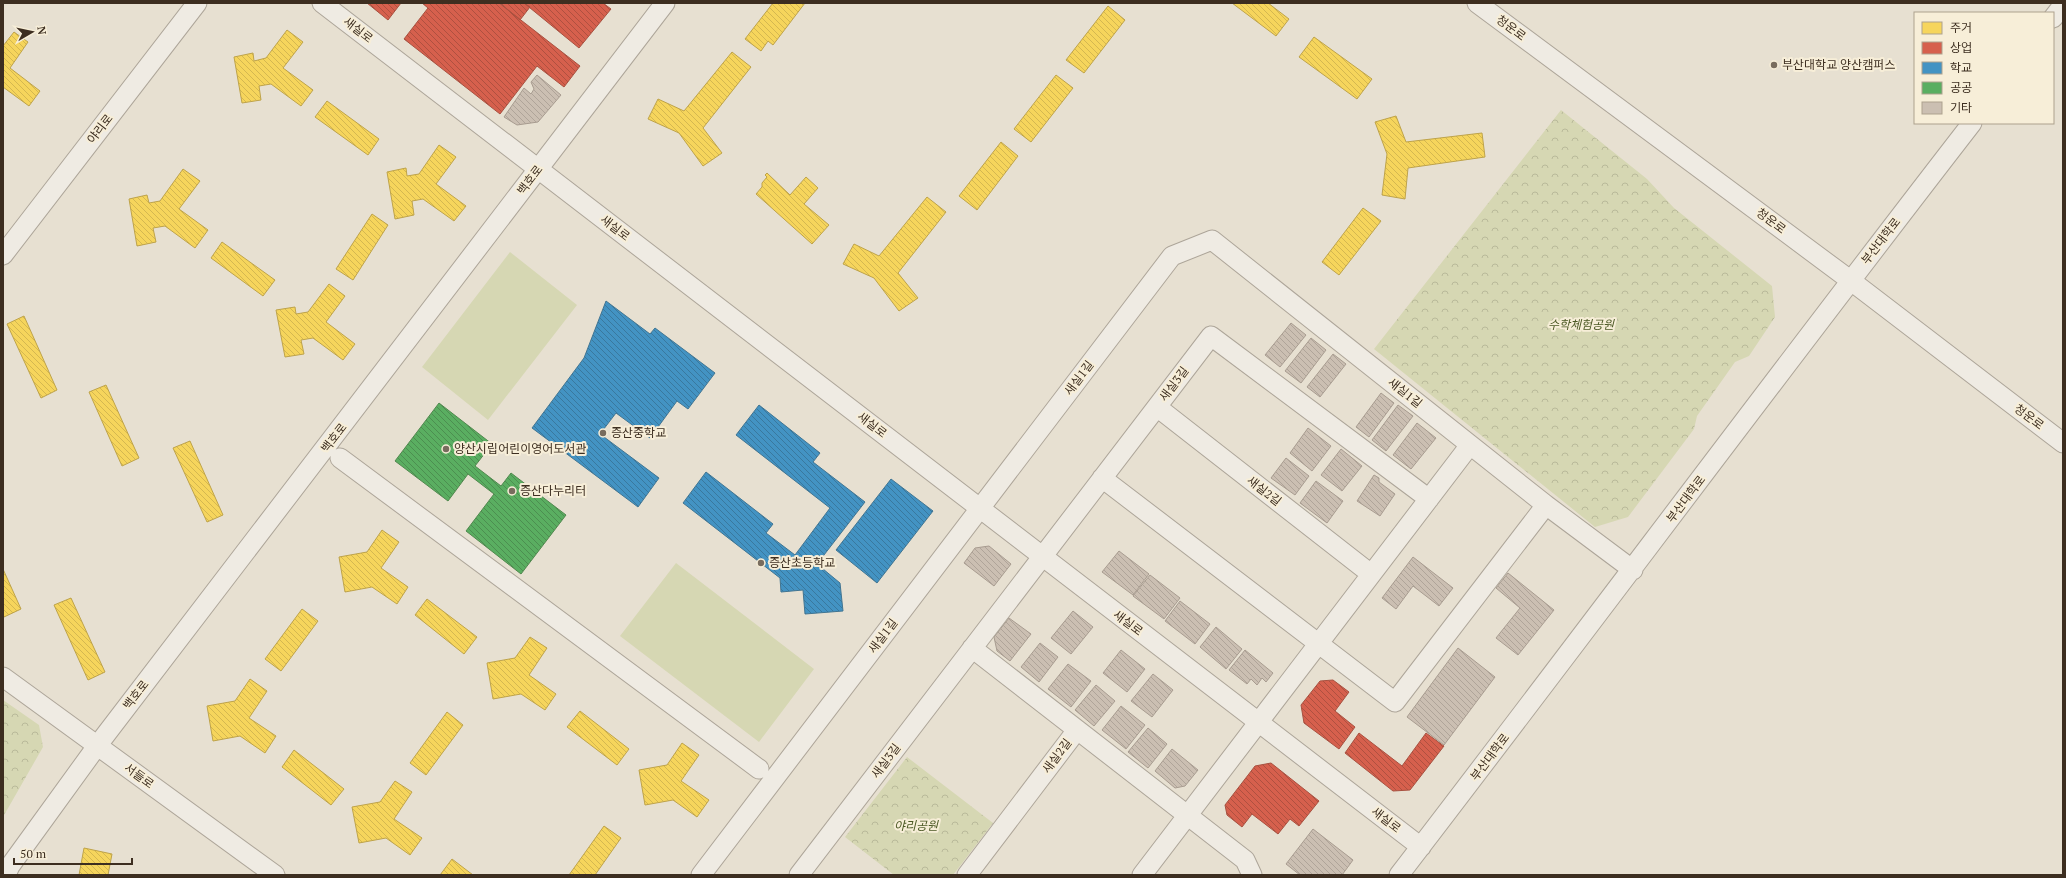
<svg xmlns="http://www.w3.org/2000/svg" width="2066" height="878" viewBox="0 0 2066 878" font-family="'PT Serif','Noto Sans KR',serif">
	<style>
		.forest { fill: url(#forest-crowns) }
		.pitch { fill: #d6d7b3 }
		.homes { fill: url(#homes-back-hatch); stroke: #bea34a }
		.shops { fill: url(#shops-back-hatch); stroke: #a85140 }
		.schools { fill: url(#schools-back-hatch); stroke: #417592 }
		.public { fill: url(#public-back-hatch); stroke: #51884e }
		.building { fill: url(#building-back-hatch); stroke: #a89c90 }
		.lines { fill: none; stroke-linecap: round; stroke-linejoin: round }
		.minor-casing { stroke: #ada599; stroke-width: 21 }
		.minor { stroke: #efebe3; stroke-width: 19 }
		.poi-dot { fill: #786c5e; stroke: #f7eed8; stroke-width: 1.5 }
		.labels { text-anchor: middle; stroke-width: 4; stroke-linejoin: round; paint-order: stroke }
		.street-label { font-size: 12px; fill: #3d2e20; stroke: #f7eed8 }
		.poi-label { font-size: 12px; fill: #3d2e20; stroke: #f7eed8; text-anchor: start }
		.park-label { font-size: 12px; font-style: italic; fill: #4d5a26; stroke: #f7eed8 }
	</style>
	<defs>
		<pattern id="forest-crowns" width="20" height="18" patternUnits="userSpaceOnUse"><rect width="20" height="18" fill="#d6d7b3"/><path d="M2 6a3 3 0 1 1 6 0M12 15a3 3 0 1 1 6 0" fill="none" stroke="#b9b99a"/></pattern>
		<pattern id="homes-back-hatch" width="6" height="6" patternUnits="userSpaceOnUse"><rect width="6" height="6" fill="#f6d55c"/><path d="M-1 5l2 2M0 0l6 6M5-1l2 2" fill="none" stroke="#d4b750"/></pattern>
		<pattern id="shops-back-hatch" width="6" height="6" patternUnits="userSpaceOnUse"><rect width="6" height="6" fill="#d6604d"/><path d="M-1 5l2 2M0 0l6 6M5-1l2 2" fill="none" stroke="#af5040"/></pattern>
		<pattern id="schools-back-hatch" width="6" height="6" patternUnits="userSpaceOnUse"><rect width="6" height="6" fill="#4393c3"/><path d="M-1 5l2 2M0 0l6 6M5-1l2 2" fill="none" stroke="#39789e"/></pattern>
		<pattern id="public-back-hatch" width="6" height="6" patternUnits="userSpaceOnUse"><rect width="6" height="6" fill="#5aae61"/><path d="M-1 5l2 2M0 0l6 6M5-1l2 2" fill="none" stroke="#4c8e50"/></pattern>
		<pattern id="building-back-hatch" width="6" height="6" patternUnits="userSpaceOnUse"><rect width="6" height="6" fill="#cbbfb2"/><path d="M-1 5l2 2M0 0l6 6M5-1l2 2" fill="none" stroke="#afa499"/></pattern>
	</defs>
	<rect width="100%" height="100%" fill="#e7e0d1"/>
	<!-- forest -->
	<path class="forest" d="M1561,110L1647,179L1674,208L1772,286L1775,317L1749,356L1735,362L1697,416L1694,429L1628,517L1595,527L1374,349Z
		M3,700L39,725L43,747L3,817Z
		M907,757L993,823L953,875H894L845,837Z"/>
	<!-- pitch -->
	<path class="pitch" d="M510,252L577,305L488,420L422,367Z
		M676,563L814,669L759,742L620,636Z"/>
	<!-- homes -->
	<path class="homes" d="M773,3H805L773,45L768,41L761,51L745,39Z
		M1232,3H1268L1289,19L1276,36Z
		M1108,6L1125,20L1084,73L1066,60Z
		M287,30L303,42L283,68L313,90L301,106L271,84L259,86L261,100L242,103L234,57L253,53L254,61L266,58Z
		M14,32L28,42L10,68L40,91L29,106L3,87V46Z
		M1314,37L1372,79L1357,99L1299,57Z
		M732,52L751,67L703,128L722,153L703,166L679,133L648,119L658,99L684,111Z
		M1056,75L1073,88L1031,142L1014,129Z
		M327,101L379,139L368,155L315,117Z
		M1396,116L1406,142L1482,133L1485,157L1408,168L1405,199L1382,195L1387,154L1375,122Z
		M1001,142L1018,156L977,210L959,196Z
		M439,145L456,157L436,184L466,206L454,221L423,199L412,201L414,215L395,219L387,172L406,168L407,176L419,174Z
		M183,169L200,181L179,209L208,230L195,248L165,226L153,228L156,242L137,246L129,199L147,195L149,203L160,201Z
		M767,173L790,195L806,177L818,188L804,204L829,225L812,244L756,194L762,187V183L767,177L765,175Z
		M927,197L946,212L898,273L918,298L899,311L874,278L843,264L854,244L879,256Z
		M1363,208L1381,221L1339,275L1322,262Z
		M372,214L388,225L353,280L336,269Z
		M222,242L275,280L263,296L211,258Z
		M329,284L345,296L326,322L355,344L343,360L313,338L301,340L304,354L285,357L276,310L295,307L296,314L308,312Z
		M24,316L57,390L41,398L7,324Z
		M106,385L139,458L122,466L89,392Z
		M190,441L223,515L207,522L173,448Z
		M382,530L399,542L381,568L408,587L397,604L372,587L345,592L339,557L367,552Z
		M3,569L21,609L4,617L3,614Z
		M71,598L105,672L88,680L54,605Z
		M427,599L477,637L464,654L415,615Z
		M302,609L318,621L281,671L265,659Z
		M530,637L547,648L529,675L556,694L545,710L521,694L493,699L487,663L515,658Z
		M250,679L267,691L249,718L276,736L265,753L240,736L213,741L207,706L235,701Z
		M580,711L629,749L617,765L567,727Z
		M447,712L463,725L426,775L410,763Z
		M682,743L699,755L681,781L709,800L697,817L673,800L645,805L639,770L667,765Z
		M294,750L344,789L331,805L282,767Z
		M395,781L412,792L394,819L422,838L410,855L386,838L359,843L352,807L380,802Z
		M604,826L621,838L595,875H569Z
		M84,848L112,854L108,875H79Z
		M452,859L473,875H440Z"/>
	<!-- shops -->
	<path class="shops" d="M367,3H401L388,20Z
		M422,3H499L580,66L564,87L537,66L500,114L404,39L428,8Z
		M502,3H524L530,7L520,20L501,4Z
		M524,3H603L611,9L579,48Z
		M1333,680L1349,692L1335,711L1355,727L1339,749L1304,723L1301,705L1320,681Z
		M1359,733L1402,766L1426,733L1444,746L1410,790L1393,791L1345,753Z
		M1271,763L1319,801L1299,826L1290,819L1278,834L1252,814L1242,827L1227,815L1225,805L1255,766Z"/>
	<!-- schools -->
	<path class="schools" d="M606,301L650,334L655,328L715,373L688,409L677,401L650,438L616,413L600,434L659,478L638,507L532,428L584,358Z
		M759,405L820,453L813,462L865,502L817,564L840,583L843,611L805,614L803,590L781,592L780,578L683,503L706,472L773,524L766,533L795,555L830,508L736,435Z
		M891,479L933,511L877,583L836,550Z"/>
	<!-- public -->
	<path class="public" d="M439,403L492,444L475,466L501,486L511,473L566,515L521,574L466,531L494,494L468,474L448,501L395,461Z"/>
	<!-- building -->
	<path class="building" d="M537,75L561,95L538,122L517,125L504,117L524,88L531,94L534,89L531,82Z
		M1291,323L1306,335L1280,367L1265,355Z
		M1311,338L1326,350L1301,383L1285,371Z
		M1333,354L1346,364L1320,397L1307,387Z
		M1381,393L1394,403L1369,437L1356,427Z
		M1398,405L1413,416L1386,451L1372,440Z
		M1417,423L1436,438L1411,469L1393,455Z
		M1308,428L1331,446L1312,471L1290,453Z
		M1341,449L1362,466L1342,491L1321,475Z
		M1286,458L1309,476L1295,495L1271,478Z
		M1374,475L1379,478V482L1395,494L1380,516L1357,501Z
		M1316,481L1343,501L1327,523L1300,503Z
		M989,546L1011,564L994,586L964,563L975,548Z
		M1119,551L1149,574L1133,595L1102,572Z
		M1413,557L1453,588L1439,606L1413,586L1396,609L1382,598Z
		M1508,573L1554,610L1518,655L1496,638L1520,608L1496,588Z
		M1150,575L1180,598L1164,619L1133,596Z
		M1180,601L1210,624L1195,644L1165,621Z
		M1073,611L1093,627L1071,654L1051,638Z
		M1009,618L1031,634L1010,661L997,651L994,637Z
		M1216,627L1242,649L1226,669L1200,647Z
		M1040,643L1058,657L1039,682L1021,667Z
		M1458,648L1495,677L1444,745L1407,717Z
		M1121,650L1145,669L1127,692L1103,673Z
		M1245,650L1273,673L1266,682L1262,678L1257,685L1251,679L1247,684L1229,670Z
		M1068,664L1091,681L1071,707L1048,689Z
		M1153,674L1173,690L1152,717L1131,701Z
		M1096,685L1115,701L1094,726L1075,710Z
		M1121,706L1145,725L1126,749L1102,730Z
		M1148,728L1167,744L1148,768L1128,752Z
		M1172,749L1198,770L1185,786L1175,788L1155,771Z
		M1313,829L1353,860L1342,875H1300L1286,864Z"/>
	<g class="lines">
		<defs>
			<path id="minor" d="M322,3L1421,847
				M1477,3L1850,280L2063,443
				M2053,18L2063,5
				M3,255L197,3
				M1157,407L1371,574
				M340,458L759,769
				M1102,478L1395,702L1546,505
				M972,648L1245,860L1252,875
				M3,677L275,875
				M6,875L10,866L97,746L665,3
				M701,875L1172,256L1212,240L1546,505L1633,570
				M799,875L1211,336L1429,499
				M967,875L1077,730
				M1142,875L1470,445
				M1399,875C1591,625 1779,372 1972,123"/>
		</defs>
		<!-- minor casing -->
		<use href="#minor" class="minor-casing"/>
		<!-- minor -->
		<use href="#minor" class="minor"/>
	</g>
	<!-- markers -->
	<g class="poi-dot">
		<circle cx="1774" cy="65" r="4"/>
		<circle cx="603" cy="433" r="4"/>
		<circle cx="446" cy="449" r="4"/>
		<circle cx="512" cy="491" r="4"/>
		<circle cx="761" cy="563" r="4"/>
	</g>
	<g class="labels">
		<!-- street labels -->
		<g class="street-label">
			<text transform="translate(1511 28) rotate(37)" y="4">청운로</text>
			<text transform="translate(358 30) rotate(38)" y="4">새실로</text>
			<text transform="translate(100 129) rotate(-52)" y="4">야리로</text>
			<text transform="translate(530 180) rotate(-53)" y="4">백호로</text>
			<text transform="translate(1771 221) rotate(37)" y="4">청운로</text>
			<text transform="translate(615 228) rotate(38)" y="4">새실로</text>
			<text transform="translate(1881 241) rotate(-52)" y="4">부산대학로</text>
			<text transform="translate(1079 378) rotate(-53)" y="4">새실1길</text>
			<text transform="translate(1174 384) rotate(-53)" y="4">새실3길</text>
			<text transform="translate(1405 393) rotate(39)" y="4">새실1길</text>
			<text transform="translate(2029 417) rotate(37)" y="4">청운로</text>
			<text transform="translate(872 425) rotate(38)" y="4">새실로</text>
			<text transform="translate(334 438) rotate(-52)" y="4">백호로</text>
			<text transform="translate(1264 491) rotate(38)" y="4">새실2길</text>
			<text transform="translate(1686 499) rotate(-53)" y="4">부산대학로</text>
			<text transform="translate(1128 623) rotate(37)" y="4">새실로</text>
			<text transform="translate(883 636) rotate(-53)" y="4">새실1길</text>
			<text transform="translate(136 695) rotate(-52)" y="4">백호로</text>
			<text transform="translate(1057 756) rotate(-53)" y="4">새실2길</text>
			<text transform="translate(1490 757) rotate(-53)" y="4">부산대학로</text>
			<text transform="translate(886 761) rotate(-53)" y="4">새실3길</text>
			<text transform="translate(139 776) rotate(36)" y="4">서들로</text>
			<text transform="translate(1386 820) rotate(38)" y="4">새실로</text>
		</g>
		<!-- poi labels -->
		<g class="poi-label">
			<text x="1782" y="69">부산대학교 양산캠퍼스</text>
			<text x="611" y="437">증산중학교</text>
			<text x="454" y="453">양산시립어린이영어도서관</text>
			<text x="520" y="495">증산다누리터</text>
			<text x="769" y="567">증산초등학교</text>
		</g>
		<!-- park labels -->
		<g class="park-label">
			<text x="1581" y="329">수학체험공원</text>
			<text x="916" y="830">야리공원</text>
		</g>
	</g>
	<!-- border -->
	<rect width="2066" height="878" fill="none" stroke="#3d2e20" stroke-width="8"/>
	<!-- legend -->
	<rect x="1914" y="12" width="140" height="112" fill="#f7eed8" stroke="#ada18e"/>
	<rect x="1922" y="22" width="20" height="12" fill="#f6d55c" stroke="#ada18e"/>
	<text x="1950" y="32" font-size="12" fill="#3d2e20">주거</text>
	<rect x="1922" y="42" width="20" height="12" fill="#d6604d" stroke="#ada18e"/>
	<text x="1950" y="52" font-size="12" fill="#3d2e20">상업</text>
	<rect x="1922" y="62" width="20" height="12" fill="#4393c3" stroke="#ada18e"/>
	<text x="1950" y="72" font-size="12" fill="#3d2e20">학교</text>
	<rect x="1922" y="82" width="20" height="12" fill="#5aae61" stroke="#ada18e"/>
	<text x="1950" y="92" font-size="12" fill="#3d2e20">공공</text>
	<rect x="1922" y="102" width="20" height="12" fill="#cbbfb2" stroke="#ada18e"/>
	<text x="1950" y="112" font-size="12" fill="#3d2e20">기타</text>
	<!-- north arrow -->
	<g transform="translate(32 32) rotate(81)" stroke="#f7eed8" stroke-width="3" paint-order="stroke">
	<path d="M0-3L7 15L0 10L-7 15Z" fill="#3d2e20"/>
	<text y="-6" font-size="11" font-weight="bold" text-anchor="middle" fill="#3d2e20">N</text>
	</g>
	<!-- scale -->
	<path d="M14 858v6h118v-6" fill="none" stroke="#3d2e20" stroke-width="2"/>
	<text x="20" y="858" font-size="12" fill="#3d2e20" stroke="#f7eed8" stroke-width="3" paint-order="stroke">50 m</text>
</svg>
